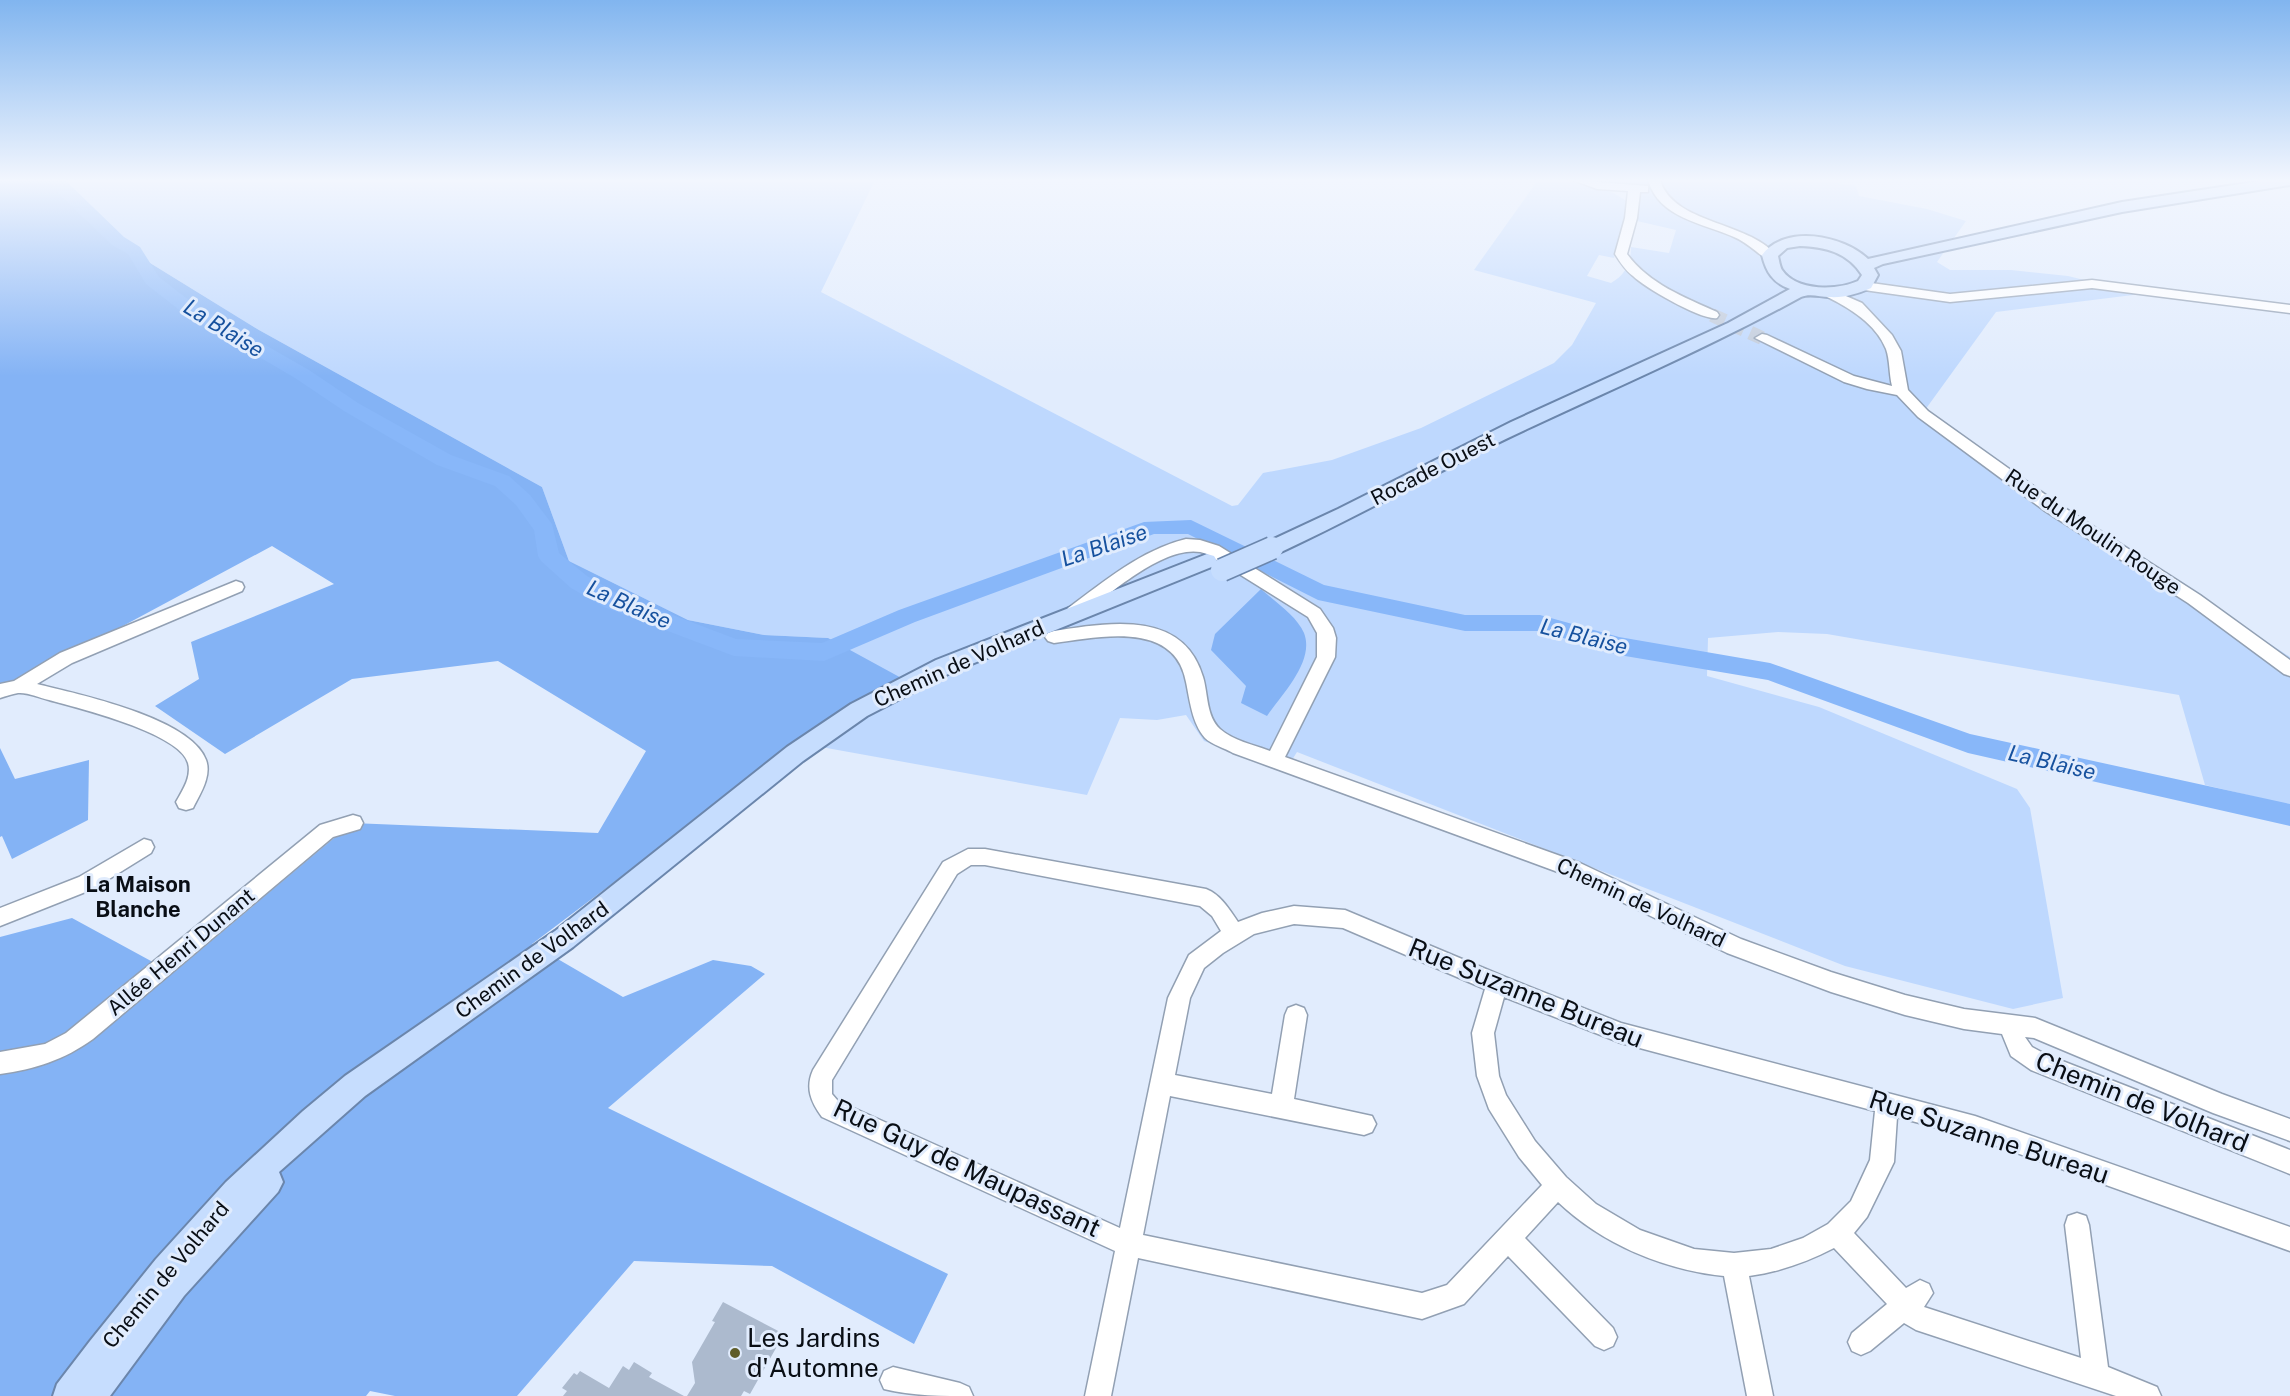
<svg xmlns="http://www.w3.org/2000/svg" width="2290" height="1396" viewBox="0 0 2290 1396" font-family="'Public Sans',sans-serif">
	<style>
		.green { fill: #bed8fe }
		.forest { fill: #84b3f5 }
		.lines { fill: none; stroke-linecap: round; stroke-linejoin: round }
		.river { fill: #88b7f9; fill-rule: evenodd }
		.building { fill: #acbace }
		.minor-tunnel { stroke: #c1cbda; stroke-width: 14; stroke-dasharray: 14 7; stroke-linecap: butt }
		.minor-casing { stroke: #92a0b3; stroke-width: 3 }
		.major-casing { stroke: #6b86ac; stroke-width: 4 }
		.minor { fill: #fff; fill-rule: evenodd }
		.major { fill: #c6ddfe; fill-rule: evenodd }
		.major-bridge-casing { stroke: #6b86ac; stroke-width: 25; stroke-linecap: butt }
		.major-bridge { stroke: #c6ddfe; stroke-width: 22 }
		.poi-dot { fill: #5f5d2a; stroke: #e1ecfd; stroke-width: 2 }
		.labels { text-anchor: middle; stroke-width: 6; stroke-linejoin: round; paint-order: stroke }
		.street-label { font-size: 21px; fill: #090e15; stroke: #e1ecfd }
		.water-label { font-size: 22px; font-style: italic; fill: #16519e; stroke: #e1ecfd }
		.neighbourhood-label { font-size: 22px; font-weight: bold; fill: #090e15; stroke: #e1ecfd }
		.near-street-label { font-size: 26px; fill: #090e15; stroke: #e1ecfd }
		.near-poi-label { font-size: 26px; fill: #090e15; stroke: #e1ecfd; text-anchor: start }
	</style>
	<rect width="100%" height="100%" fill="#e1ecfd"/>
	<!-- green -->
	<path class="green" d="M57,180H875L821,292L1232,506L1238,505L1263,473L1332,460L1421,428L1554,363L1572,345L1596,303L1474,270L1538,180C1561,180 1608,185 1626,201L1627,207L1614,258L1599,255L1587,276L1611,283C1625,275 1631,264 1631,247L1669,253L1676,230L1637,221L1640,196L1636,180H1820L1856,186L1859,196L1927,209L1966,221L1937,262L1950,270H2011L2068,276L2141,294L1996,312L1925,410L2087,523L2290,657V805L2205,785L2179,695L1827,634L1778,632L1708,638L1707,676L1819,707L2017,789L2030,808L2063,998L2013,1009L1845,966L1297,752L1285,771L1204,741L1186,715L1157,720L1120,718L1087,795L799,743L828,638L764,635L688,620L569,561L542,487L259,330L142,258L68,194Z"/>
	<!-- forest -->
	<path class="forest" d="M0,180H57L68,194L142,258L259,330L542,487L569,561L688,620L764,635L828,638L905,680L799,743L532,944L623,997L713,960L751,966L765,974L608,1108L948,1274L914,1344L772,1266L634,1261L517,1396H395L370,1391L366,1396H0V937L72,918L173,973L352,823L598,833L646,751L498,661L352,679L225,754L155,706L199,679L191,642L334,584L272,546L0,692Z
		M1261,589C1274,601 1297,616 1304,633C1315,661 1282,694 1267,716L1241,703L1246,686L1211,650L1215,634Z
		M0,748L15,779L89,760L88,820L12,859L2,836L0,837Z"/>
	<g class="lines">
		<!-- river -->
		<path class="river" d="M49,180H65L124,237L140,247L159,277L194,304L309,370L358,403L451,455L509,476L530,495L552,524L559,553L587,576L620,595L736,639L822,643L899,610L1144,522L1191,520L1324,585L1465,615H1540L1619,637L1770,663L1970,734L2290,804V826L1968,753L1768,680L1619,655L1540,631H1465L1318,600L1188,534H1154L915,622L824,661L734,656L726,653L604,607L571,588L541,561L538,556L534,530L516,505L495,486L437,465L344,411L295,378L182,312L146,284L128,254L112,245L62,197Z"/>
	</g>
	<!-- building -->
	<path class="building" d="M723,1302L784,1334L750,1394L744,1391L741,1396H687L695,1383L692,1362L715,1322L712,1321Z
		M634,1362L652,1373L649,1377L684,1396H563L567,1391L562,1388L574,1373L577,1375L580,1371L609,1388L623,1366L629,1370Z"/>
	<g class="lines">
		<!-- minor-tunnel -->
		<path class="minor-tunnel" d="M1712,315L1762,338"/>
		<defs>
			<path id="minor" d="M1573,180L1648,186V192H1640L1637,218L1627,254C1649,284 1684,297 1717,312L1719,315L1717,318C1702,321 1644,287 1633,276C1625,270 1620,262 1615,254L1625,218L1628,191L1597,189Z
				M1648,180H1660C1673,224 1747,221 1776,255L1770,259L1765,258C1755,251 1746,242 1734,237C1702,223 1659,218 1648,180Z
				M2092,280L2290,305V313L2092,288L1950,302L1864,290L1857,286L1864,282L1950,294Z
				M1832,290L1862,303L1892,335L1901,351L1908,390L1928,411L2057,503L2200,595L2290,660V676L2284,674L2188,603L2045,511L1918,417L1897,395L1867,389L1844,382L1755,338L1762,334L1767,335L1854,376L1892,386C1889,374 1890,360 1886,349C1876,324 1850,308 1827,297L1825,294L1827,291Z
				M1186,539L1200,540L1219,546L1320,609L1333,628L1336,638L1335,657L1285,757L1580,863L1741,939L1831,972L1905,995L1964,1009L2035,1018L2222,1094L2290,1119V1141L2213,1113L2034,1038L2025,1037L2032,1047L2047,1055L2290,1150V1174L2031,1070L2011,1056L2002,1034L1964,1029L1905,1015L1831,992L1727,953L1566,875L1233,753C1225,748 1212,745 1205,738C1192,723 1190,701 1186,682C1175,620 1099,637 1054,643L1048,641L1045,637L1048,633L1054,631C1108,623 1183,609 1203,677C1208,693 1206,716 1220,729C1232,740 1254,745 1270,751L1317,657V633L1308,617L1207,554C1170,539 1109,595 1080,616H1068L1066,612L1068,608C1105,581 1141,550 1186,539Z
				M236,581L242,583L244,587L242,591L72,663L37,684C78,694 191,718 206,760C212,776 200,794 193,808L186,810L179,808L176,802C182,791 192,777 188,763C180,733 78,708 49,700C40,698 27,692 18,693C12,694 6,696 0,698V684L14,681L60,653Z
				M353,815L360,817L363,823L360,829L333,837L93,1039C64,1060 35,1069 0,1074V1052L45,1044L66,1033L320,825Z
				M144,839L151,841L154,847L151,853L93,889L0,926V908L79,877Z
				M968,849H985L1206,889C1221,895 1229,909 1238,922L1262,913L1294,906L1345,910L1505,977L1621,1023L1975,1116L2290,1227V1251L1975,1138L1897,1117L1894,1162L1867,1217L1854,1233L1906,1288L1920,1280L1929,1284L1933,1293L1924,1307L2081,1358L2065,1225L2068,1216L2077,1213L2086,1216L2089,1225L2108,1367L2157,1387L2161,1396H2116L1916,1330L1904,1323L1870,1351L1861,1355L1852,1351L1848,1342L1852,1333L1887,1304L1834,1248C1807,1262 1779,1272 1749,1276L1773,1396H1747L1724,1276C1664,1270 1602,1244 1558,1202L1525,1238L1613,1328L1617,1337L1613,1346L1604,1350L1595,1346L1508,1256L1464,1304L1422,1319L1138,1258L1111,1396H1085L1115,1251L822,1117C811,1102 805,1088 813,1070L943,862ZM971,865H985L1200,906L1212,916L1221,931L1189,955L1168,998L1120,1228L838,1101L832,1094V1080L957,874ZM1294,924L1343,928L1485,989L1472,1033L1477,1076L1489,1109L1519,1157L1542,1185L1447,1285L1422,1293L1143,1235L1170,1096L1364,1135L1372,1132L1376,1124L1372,1116L1294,1099L1307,1015L1304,1008L1296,1005L1288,1008L1285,1015L1272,1094L1175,1075L1190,998L1204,968L1223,953L1254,934ZM1504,997L1621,1043L1875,1111L1870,1160L1851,1201L1828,1224L1803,1238L1771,1249L1734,1253L1694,1249L1640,1230L1596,1204L1566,1177L1535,1141L1506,1095L1499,1076L1494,1033Z
				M893,1367L960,1383L969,1387L973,1396C944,1396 911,1396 884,1389L880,1380L884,1371Z"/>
			<path id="major" d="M2267,180H2290V185L2122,212L1883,264L1874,268L1878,275L1871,288C1857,294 1844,298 1829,297C1820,297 1810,293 1801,297C1712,346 1619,386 1527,429C1443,468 1363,514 1279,553L1272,555L1265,553L1262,548L1265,543L1338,509L1511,422L1728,323L1790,289C1773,283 1766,272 1762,255C1785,224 1843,235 1868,259L2122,202ZM1800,246C1825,247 1847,252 1862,275L1858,281C1838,290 1797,292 1782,270C1780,267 1779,260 1778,256L1787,248Z
				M1207,554L1214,556L1217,561L1214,566L952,672L867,716L803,761L573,947L365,1096L279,1172L283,1182L278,1192L184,1296L110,1396H53L57,1384L90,1341L156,1259L226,1182L303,1111L345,1076L555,931L787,747L851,704L936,660Z"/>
		</defs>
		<!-- minor casing -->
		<use href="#minor" class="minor-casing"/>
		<!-- major casing -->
		<use href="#major" class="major-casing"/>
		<!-- minor -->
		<use href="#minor" class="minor"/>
		<!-- major -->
		<use href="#major" class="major"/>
		<defs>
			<path id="major-bridge" d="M1222,570L1272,548"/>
		</defs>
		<!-- major-bridge casing -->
		<use href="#major-bridge" class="major-bridge-casing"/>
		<!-- major-bridge -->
		<use href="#major-bridge" class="major-bridge"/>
	</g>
	<!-- sky -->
	<linearGradient id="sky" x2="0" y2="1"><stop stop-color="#81b5ef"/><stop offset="0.48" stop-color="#f2f6fe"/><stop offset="1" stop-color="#f2f6fe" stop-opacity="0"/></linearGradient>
	<rect width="2290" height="376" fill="url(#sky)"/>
	<!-- markers -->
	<circle class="poi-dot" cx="735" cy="1353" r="6"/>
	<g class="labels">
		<!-- street labels -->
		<g class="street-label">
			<text transform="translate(1433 469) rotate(-27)" y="7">Rocade Ouest</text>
			<text transform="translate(2093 532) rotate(34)" y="7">Rue du Moulin Rouge</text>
			<text transform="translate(959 664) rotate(-24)" y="7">Chemin de Volhard</text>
			<text transform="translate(1641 903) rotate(25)" y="7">Chemin de Volhard</text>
			<text transform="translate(181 952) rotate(-40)" y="7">Allée Henri Dunant</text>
			<text transform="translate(532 960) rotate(-36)" y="7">Chemin de Volhard</text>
			<text transform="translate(166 1275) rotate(-50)" y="7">Chemin de Volhard</text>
		</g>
		<!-- water labels -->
		<g class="water-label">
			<text transform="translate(224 328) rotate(32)" y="8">La Blaise</text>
			<text transform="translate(1104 545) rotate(-19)" y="8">La Blaise</text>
			<text transform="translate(629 604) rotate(24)" y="8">La Blaise</text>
			<text transform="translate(1584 636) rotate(14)" y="8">La Blaise</text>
			<text transform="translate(2052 762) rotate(13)" y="8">La Blaise</text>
		</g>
		<!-- neighbourhood labels -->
		<g class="neighbourhood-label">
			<text x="138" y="892">La Maison<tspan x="138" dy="25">Blanche</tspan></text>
		</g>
		<!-- near-street labels -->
		<g class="near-street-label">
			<text transform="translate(1526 993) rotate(22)" y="9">Rue Suzanne Bureau</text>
			<text transform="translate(2142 1102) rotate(22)" y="9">Chemin de Volhard</text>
			<text transform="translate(1989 1137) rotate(18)" y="9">Rue Suzanne Bureau</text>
			<text transform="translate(967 1168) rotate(25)" y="9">Rue Guy de Maupassant</text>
		</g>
		<!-- near-poi labels -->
		<g class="near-poi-label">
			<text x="747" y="1347">Les Jardins<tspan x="747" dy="30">d'Automne</tspan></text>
		</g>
	</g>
</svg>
